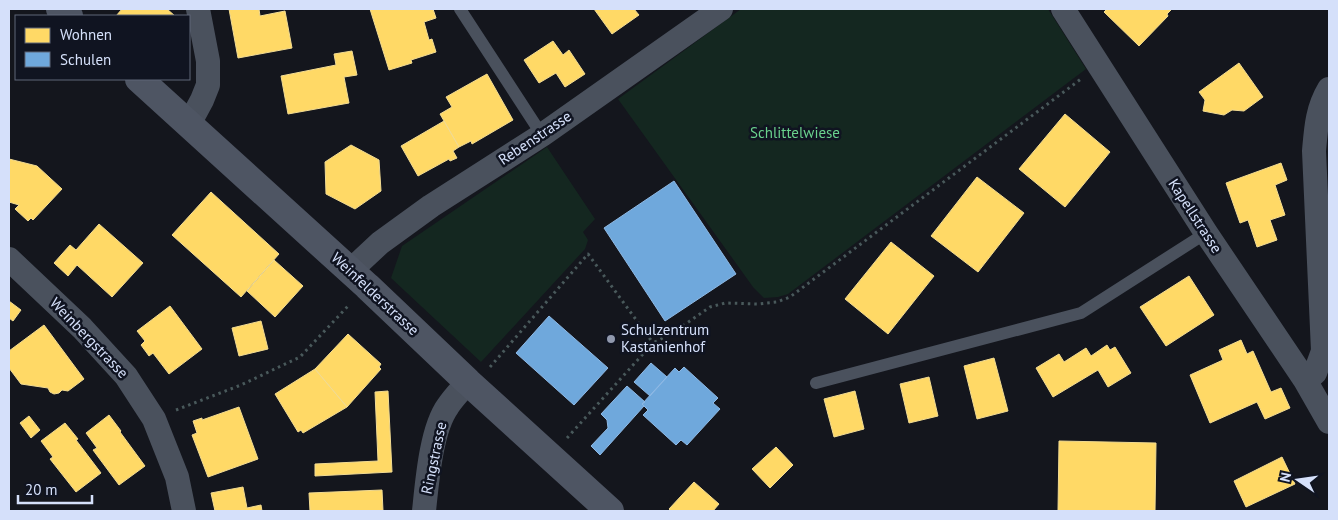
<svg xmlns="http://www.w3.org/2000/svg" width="1338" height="520" viewBox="0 0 1338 520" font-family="'PT Sans',sans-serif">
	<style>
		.green { fill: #142720 }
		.homes { fill: #ffd966; stroke: #f2db92 }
		.schools { fill: #6fa8dc; stroke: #8eb9e5 }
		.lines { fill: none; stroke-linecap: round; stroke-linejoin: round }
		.path { stroke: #49595b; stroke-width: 3; stroke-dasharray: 2.5 4; stroke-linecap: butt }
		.service { stroke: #4a515d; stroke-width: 12 }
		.minor { stroke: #4a515d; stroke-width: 24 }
		.secondary { stroke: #4e5563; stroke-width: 28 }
		.poi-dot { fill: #9199ad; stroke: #101421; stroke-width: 2 }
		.labels { text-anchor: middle; stroke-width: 5; stroke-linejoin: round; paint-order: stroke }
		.park-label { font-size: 15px; fill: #6ad28d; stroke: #101421 }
		.street-label { font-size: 15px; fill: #d5e0fa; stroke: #101421 }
		.poi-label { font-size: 15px; fill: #d5e0fa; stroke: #101421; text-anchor: start }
	</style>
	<rect width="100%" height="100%" fill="#14161d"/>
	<!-- green -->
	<path class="green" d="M741,9H1048L1086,69L788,294L778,297L764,298L753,287L618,99Z
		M547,147L595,219L583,232L588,240L585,249L481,362L391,278L402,246Z"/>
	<!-- homes -->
	<path class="homes" d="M122,9H167L175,16H116Z
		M229,9H259L260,16L285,11L292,48L238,58Z
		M370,9H433L436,18L424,22L429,40L432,39L436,52L411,60L412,63L389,70Z
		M594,9H634L639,15L612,34Z
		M1107,9H1172L1167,14L1168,16L1139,46L1104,12Z
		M553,41L563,55L569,50L585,74L565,87L556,73L539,83L524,60Z
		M352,51L357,75L344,77L349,103L288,114L281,76L336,65L334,54Z
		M1239,63L1263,97L1244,111L1232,110L1224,115L1203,111L1205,100L1199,92Z
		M487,74L513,120L472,144L471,141L459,147L440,114L452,107L446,97Z
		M1065,114L1110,152L1065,207L1019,169Z
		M444,121L459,147L453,151L457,158L450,161L449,159L418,176L401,146Z
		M351,145L379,160L381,191L355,209L326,194L325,162Z
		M9,159L37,166L62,189L33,220L31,218L28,221L15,209L19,205L9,202Z
		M1281,163L1287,180L1275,185L1285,215L1270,220L1277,240L1257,247L1248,220L1240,223L1226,183Z
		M977,177L1024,213L978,272L931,236Z
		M211,192L279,254L241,297L172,235Z
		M99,224L143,263L112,297L77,265L68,276L54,263L70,245L76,250Z
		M891,242L934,276L888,334L845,299Z
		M274,260L303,286L275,317L247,291Z
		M1189,276L1214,315L1166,346L1140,307Z
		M9,301L21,310L13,321L9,318Z
		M170,306L202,349L169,374L153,353L149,356L141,345L145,341L137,331Z
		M261,321L268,349L239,356L232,328Z
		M44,325L84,379L68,391L62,390L59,393L54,394L50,392L48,388L21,384L9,368V351Z
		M348,334L381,364L379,367L381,369L347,407L315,369Z
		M1241,340L1247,354L1253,351L1271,392L1281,388L1290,408L1265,419L1257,402L1210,423L1190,375L1223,360L1219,350Z
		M1107,345L1110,350L1115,347L1131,373L1108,387L1098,370L1053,397L1036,368L1059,354L1064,362L1086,348L1091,356Z
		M994,358L1008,411L977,419L964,366Z
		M315,369L347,407L303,433L301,430L298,432L275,394Z
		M929,377L938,416L909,423L900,384Z
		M388,391L392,472L315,476V464L378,461L375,392Z
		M855,391L864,429L834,437L824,399Z
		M239,407L258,459L208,477L192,435L197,433L193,421L202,418V420Z
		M109,415L121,431L120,432L145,466L119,485L93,450L97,448L86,433Z
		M29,416L40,430L31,438L20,423Z
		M65,423L78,439L76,440L101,473L76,492L50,459L53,457L41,441Z
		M1059,441L1156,443L1155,511H1058Z
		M776,447L793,465L770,488L752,469Z
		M1282,457L1295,484L1246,507L1234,481Z
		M694,482L719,504L713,511H671L669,509Z
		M243,487L247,508L261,505L262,511H215L211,493Z
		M382,490L383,511H310L309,493Z"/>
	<!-- schools -->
	<path class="schools" d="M674,181L736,274L665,321L604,228Z
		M549,316L608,368L574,405L516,353Z
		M651,363L667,377L650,396L634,382Z
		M684,367L718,398L713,403L720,409L687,445L681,440L676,445L643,415L648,410L642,404L675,368L679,372Z
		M627,386L645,402L642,404L644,406L600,455L591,446L608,428L607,420L601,414Z"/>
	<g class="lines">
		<!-- path -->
		<path class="path" d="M490,367L588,254L653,343
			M176,410L241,385L300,357L349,305
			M567,438L653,343L674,332L710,307L725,303L758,304L777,302L790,297L1081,79"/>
		<!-- service -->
		<path class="service" d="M460,9L542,135
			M816,383L1081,313L1206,233"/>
		<!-- minor -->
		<path class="minor" d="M1063,9L1206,233L1305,380L1329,422
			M187,122L195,113L202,100L208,85V61L198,9
			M9,259L82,328L126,376L154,419L177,477L184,511
			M350,271L380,243L431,206L542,135L721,9
			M1305,380L1315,373L1323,351L1314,151C1316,128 1317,109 1329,89
			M424,511C427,483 431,429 448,406C453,398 461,390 468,382"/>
		<!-- secondary -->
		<path class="secondary" d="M60,9L69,16
			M139,79L367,286L468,382L610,511"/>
	</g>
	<!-- markers -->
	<circle class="poi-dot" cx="611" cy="339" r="5"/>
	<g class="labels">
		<!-- park labels -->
		<g class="park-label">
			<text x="795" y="138">Schlittelwiese</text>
		</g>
		<!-- street labels -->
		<g class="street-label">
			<text transform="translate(535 138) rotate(-34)" y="5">Rebenstrasse</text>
			<text transform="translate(1195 216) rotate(57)" y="5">Kapellstrasse</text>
			<text transform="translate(375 294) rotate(43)" y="5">Weinfelderstrasse</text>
			<text transform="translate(89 338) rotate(46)" y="5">Weinbergstrasse</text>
			<text transform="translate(434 458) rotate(-78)" y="5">Ringstrasse</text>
		</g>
		<!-- poi labels -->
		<g class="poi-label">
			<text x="621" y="335">Schulzentrum<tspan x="621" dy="17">Kastanienhof</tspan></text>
		</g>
	</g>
	<!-- border -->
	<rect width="1338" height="520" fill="none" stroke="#d5e0fa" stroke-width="20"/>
	<!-- legend -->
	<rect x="15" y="15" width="175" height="65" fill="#101421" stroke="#5f6678"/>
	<rect x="25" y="28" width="25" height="15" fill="#ffd966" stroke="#5f6678"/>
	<text x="60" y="40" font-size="15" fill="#d5e0fa">Wohnen</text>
	<rect x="25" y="52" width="25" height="15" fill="#6fa8dc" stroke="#5f6678"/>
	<text x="60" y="65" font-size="15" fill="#d5e0fa">Schulen</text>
	<!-- north arrow -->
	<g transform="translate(1298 480) rotate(283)" stroke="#101421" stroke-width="4" paint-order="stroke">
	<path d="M0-4L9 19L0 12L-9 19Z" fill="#d5e0fa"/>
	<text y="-8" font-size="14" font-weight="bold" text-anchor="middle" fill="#d5e0fa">N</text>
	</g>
	<!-- scale -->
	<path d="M18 495v8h74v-8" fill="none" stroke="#d5e0fa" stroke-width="2.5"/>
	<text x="25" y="495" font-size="15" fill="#d5e0fa" stroke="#101421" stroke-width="4" paint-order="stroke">20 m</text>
</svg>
